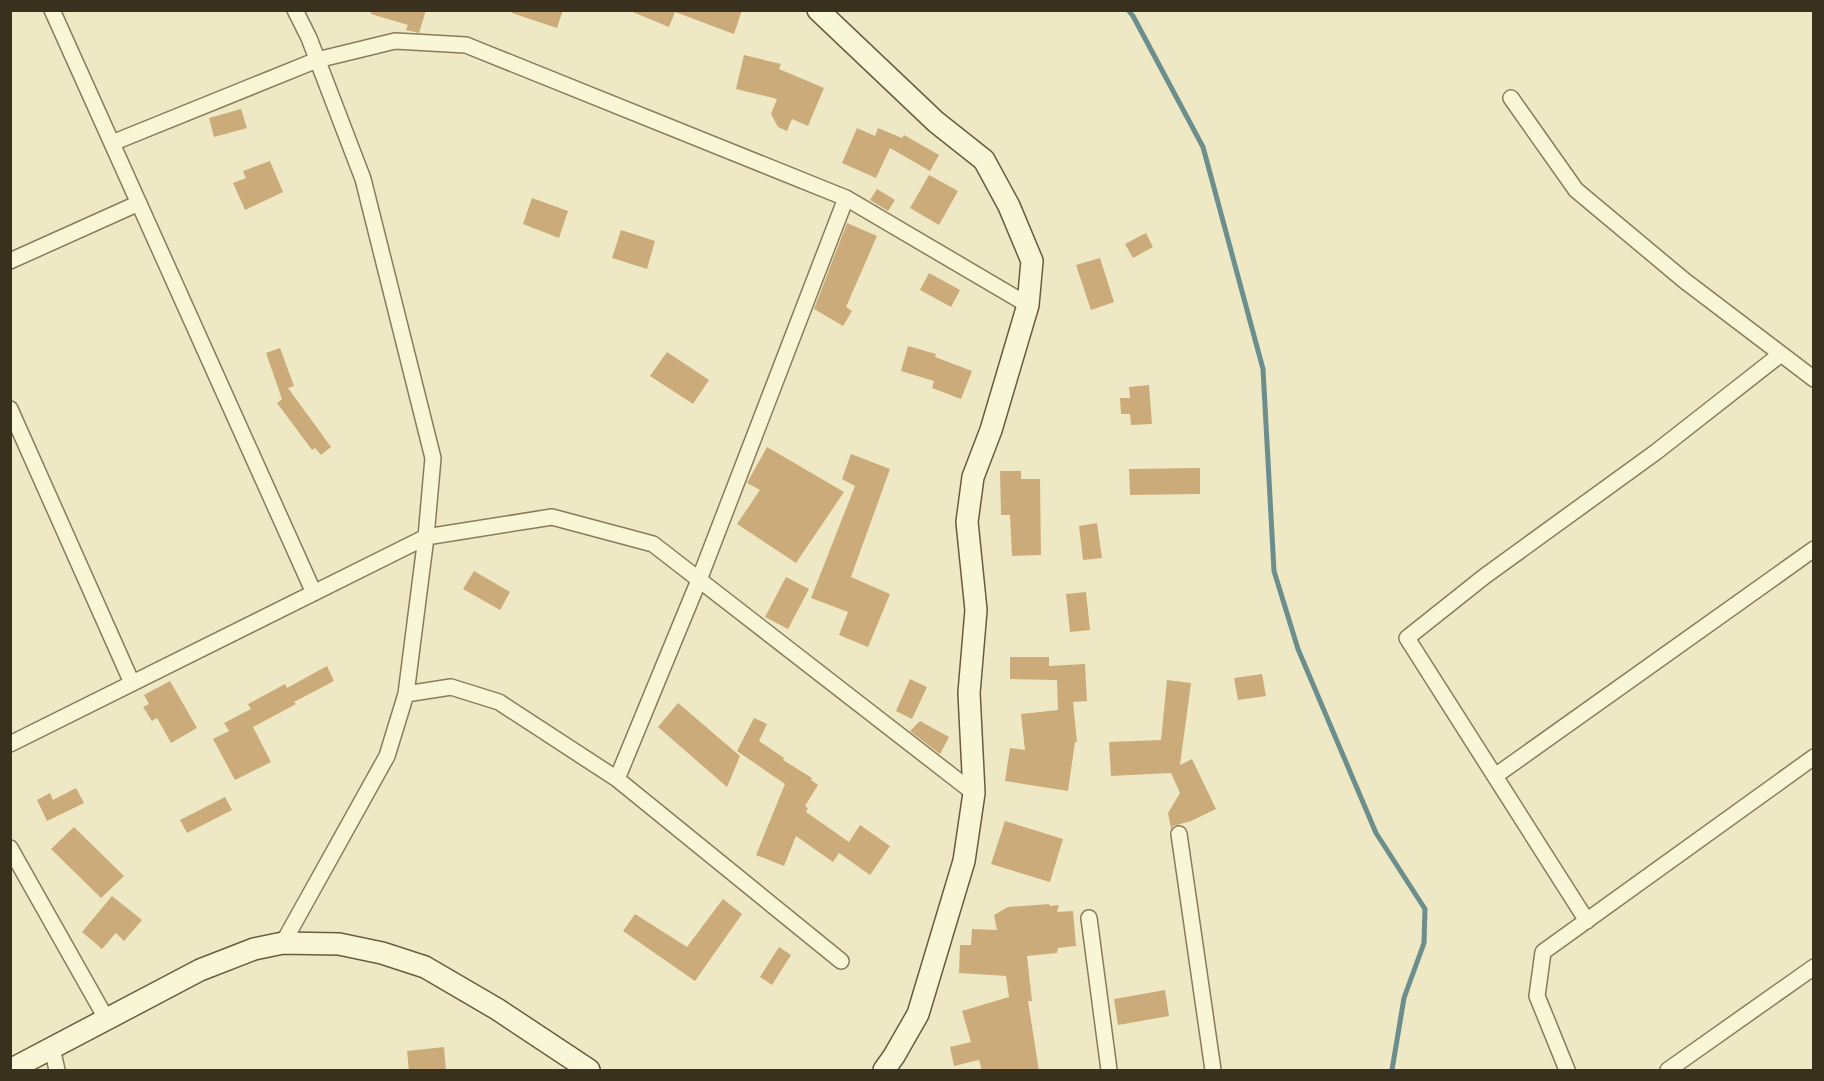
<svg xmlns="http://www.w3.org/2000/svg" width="1824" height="1081" viewBox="0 0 1824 1081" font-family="'PT Serif',serif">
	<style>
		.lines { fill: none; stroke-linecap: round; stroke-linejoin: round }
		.stream { stroke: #6c8f8d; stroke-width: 5 }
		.building { fill: #ccab7a }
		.street-casing { stroke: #897c5a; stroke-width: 18 }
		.secondary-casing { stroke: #6a5c3d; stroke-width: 24 }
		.street { stroke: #f9f5d7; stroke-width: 15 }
		.secondary { stroke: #f9f5d7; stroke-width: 21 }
	</style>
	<rect width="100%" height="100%" fill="#eee9c4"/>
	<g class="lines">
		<!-- stream -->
		<path class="stream" d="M1128,10L1133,16L1203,147L1263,369L1274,571L1298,649L1376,833L1425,909L1424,943L1404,998L1392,1070"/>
	</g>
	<!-- building -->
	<path class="building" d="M371,10H426L419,33L406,30L408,25L371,14Z
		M512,10H563L557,28L512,13Z
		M628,10H742L734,34L675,12L669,27Z
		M744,55L781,64L779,69L824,88L808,126L792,119L787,131L778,127L771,114L777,99L736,89Z
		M241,109L247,128L214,137L209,118Z
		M857,128L875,136L878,128L902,138L904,135L939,155L930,171L890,148L876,178L842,163Z
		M270,161L283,192L245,210L233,183L246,178L243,171Z
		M929,175L958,191L939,225L910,208Z
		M877,189L895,200L888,211L870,200Z
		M532,198L568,211L559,238L523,224Z
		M847,223L877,236L846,307L852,311L843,326L814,309Z
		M621,230L655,241L647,269L612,258Z
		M1146,233L1153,247L1133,258L1125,244Z
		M1100,258L1114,302L1091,310L1076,265Z
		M929,273L960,290L951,307L920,290Z
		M908,346L936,354L935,357L972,371L961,399L932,388L934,381L901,371Z
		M280,348L294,386L288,388L331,447L321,455L315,448L312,450L277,403L282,399L266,353Z
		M667,352L709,380L693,404L650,376Z
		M1149,385L1152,424L1131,425L1130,414H1121L1120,398H1130L1129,387Z
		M767,447L844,492L796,563L737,524L760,490L747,483Z
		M851,454L890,469L851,577L890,594L868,647L839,635L848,612L811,598L855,486L842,479Z
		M1200,468V494L1130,495L1129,469Z
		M1000,471H1021V479H1040L1041,555L1012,556L1010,515H1001Z
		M1097,523L1102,558L1083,560L1079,526Z
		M474,571L510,592L500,610L463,589Z
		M786,577L809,589L788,629L765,617Z
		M1086,592L1090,630L1070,632L1066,594Z
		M1010,657H1049V666L1085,664L1087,701L1073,702L1077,742H1075L1068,791L1005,781L1010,748L1025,750L1021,714L1058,710L1057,680L1010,679Z
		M327,666L334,681L294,702L296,704L253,727L271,762L235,780L213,739L229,731L224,723L251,709L248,704L285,684L287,688Z
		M1262,674L1266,696L1238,700L1234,678Z
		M910,679L927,687L912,719L896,711Z
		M1167,680L1191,683L1180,765L1192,759L1216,809L1191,821L1173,826L1171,829L1168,813L1180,793L1171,773L1111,776L1109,742L1161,740Z
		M170,681L197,728L171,743L157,718L152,721L143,707L149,704L144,695Z
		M678,703L740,756L727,787L658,727Z
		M754,718L767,724L759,741L784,758L783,760L812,778L811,780L818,785L805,806L808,808L806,812L849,842L860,825L890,846L870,875L839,853L833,862L796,836L784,866L756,855L785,784L737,751Z
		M920,721L949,737L940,754L910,731Z
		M76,788L84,803L47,821L37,800L50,793L53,800Z
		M225,797L232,810L187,833L180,820Z
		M1005,821L1063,839L1050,882L991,864Z
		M74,827L124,876L101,898L51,849Z
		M112,896L142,920L124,941L116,933L102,949L82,932Z
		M723,899L742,914L695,981L623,931L635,914L687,947Z
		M1049,904L1050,906L1059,905L1057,912L1073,911L1076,946L1058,948L1057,953L1027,956L1032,1001H1028L1039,1071H982L979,1060L954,1066L950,1047L971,1042L962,1011L1009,997L1006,976L959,973L960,945H971L972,929L997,930L994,915L1008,907Z
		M779,947L791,955L772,985L760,977Z
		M1165,990L1169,1016L1118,1025L1114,999Z
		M444,1047L446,1071H409L407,1051Z"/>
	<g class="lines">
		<defs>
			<path id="street" d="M52,10L314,593
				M1511,98L1576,190L1685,281L1814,379
				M112,143L317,60L395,41L466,45L846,198L1028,305
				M10,261L139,203
				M10,409L132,683
				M406,694L451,687L499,702L617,779L841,961
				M10,744L426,537L552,517L653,544L974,793
				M1495,776L1814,549
				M617,779L699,580L846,198
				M1179,834L1213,1070
				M10,848L107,1020
				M1089,918L1109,1070
				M1587,921L1407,638L1485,576L1656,452L1781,354
				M283,943L387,756L406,694L426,537L433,458L363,179L309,38L295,10
				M52,1048L57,1070
				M1567,1070L1537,996L1543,952L1814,757
				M1668,1070L1814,967"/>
			<path id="secondary" d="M818,10L936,122L984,160L1009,206L1032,261L1028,305L991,430L973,477L967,522L976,610L969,693L974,793L964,861L918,1014L894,1056L884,1070
				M10,1070L200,970L254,949L283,943L339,944L382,953L425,967L497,1009L589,1070"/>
		</defs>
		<!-- street casing -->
		<use href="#street" class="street-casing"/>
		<!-- secondary casing -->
		<use href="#secondary" class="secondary-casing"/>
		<!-- street -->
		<use href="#street" class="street"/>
		<!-- secondary -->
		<use href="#secondary" class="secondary"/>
	</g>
	<!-- border -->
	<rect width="1824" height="1081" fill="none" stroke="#39301e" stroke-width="24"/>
</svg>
